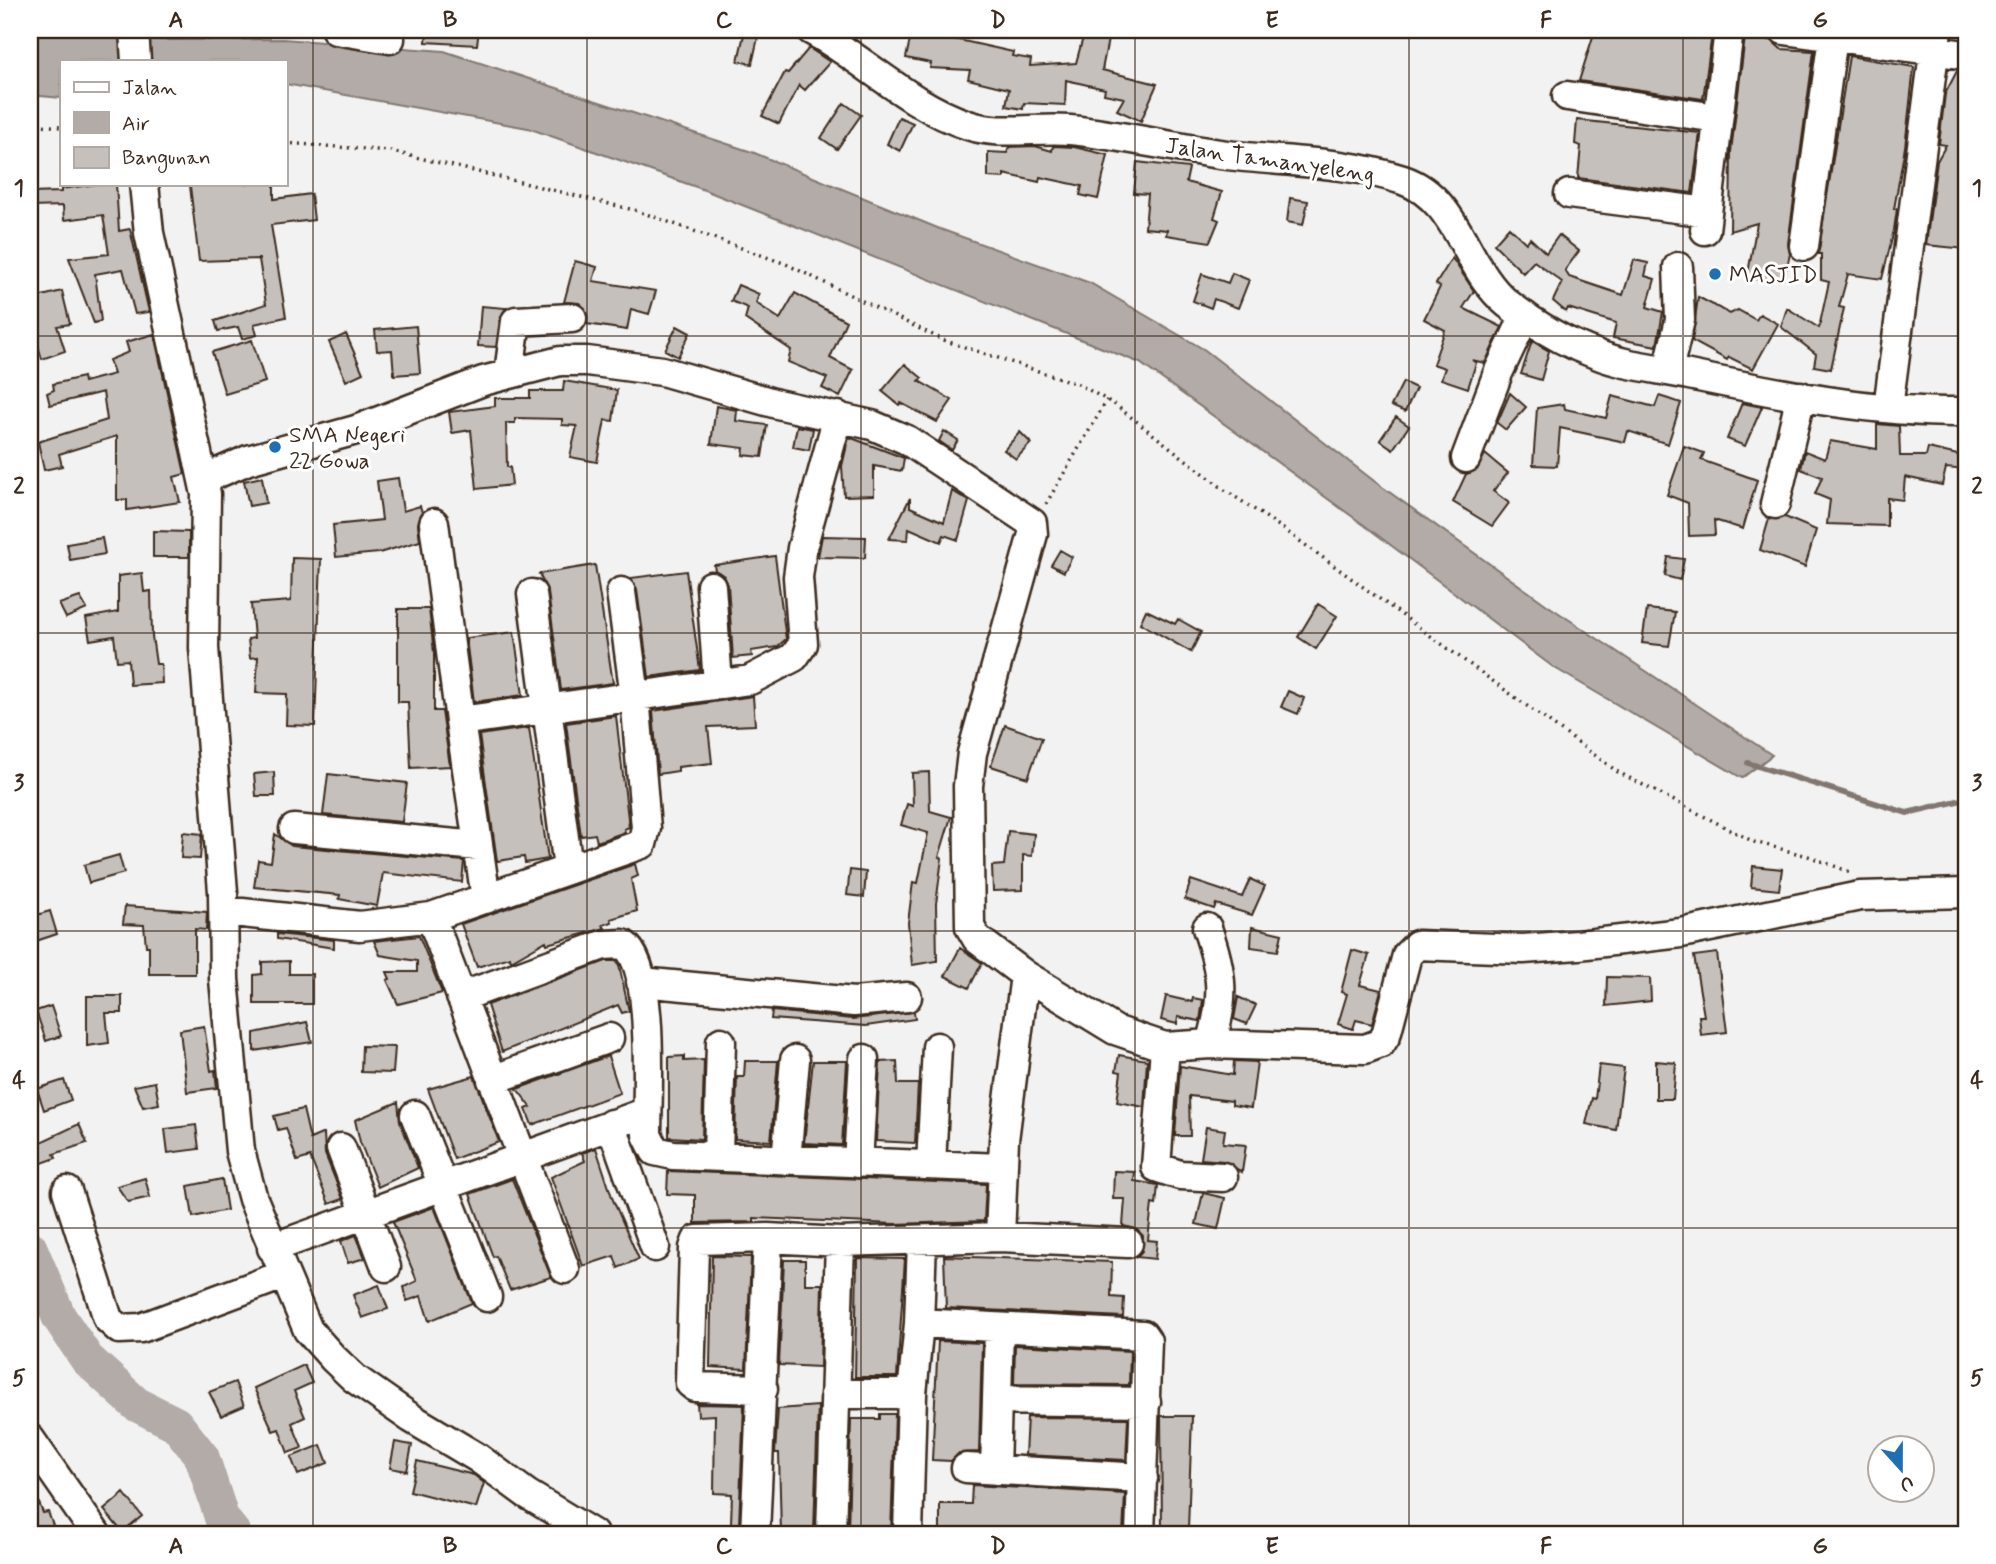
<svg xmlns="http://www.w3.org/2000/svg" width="1996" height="1564" viewBox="0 0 1996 1564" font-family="Mynerve,sans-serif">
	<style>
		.water { fill: #b2aba7; stroke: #827770; stroke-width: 2 }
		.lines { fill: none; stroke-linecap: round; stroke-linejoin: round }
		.stream { stroke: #827770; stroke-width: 6 }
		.river { stroke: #b2aba7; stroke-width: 35 }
		.building { fill: #c6c0bd; stroke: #3b2a1e; stroke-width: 2 }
		.minor-casing { stroke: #3b2a1e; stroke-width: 33 }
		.path { stroke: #3b2a1e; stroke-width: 3.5; stroke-dasharray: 2 5; stroke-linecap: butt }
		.minor { stroke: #fff; stroke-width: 28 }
		.grid { fill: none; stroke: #3b2a1e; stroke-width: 2; stroke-opacity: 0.55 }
		.poi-dot { fill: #1f6fb2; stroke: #fff; stroke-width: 2.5 }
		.labels { text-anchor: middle; stroke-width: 6; stroke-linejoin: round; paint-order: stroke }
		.street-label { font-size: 23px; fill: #3b2a1e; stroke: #fff }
		.poi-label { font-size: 23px; fill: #3b2a1e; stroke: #fff; text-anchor: start }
		.neatline { fill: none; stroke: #3b2a1e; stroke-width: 2.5 }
		.grid-label { font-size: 23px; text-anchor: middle; font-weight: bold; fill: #3b2a1e }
	</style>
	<rect width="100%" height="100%" fill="#f3f2f2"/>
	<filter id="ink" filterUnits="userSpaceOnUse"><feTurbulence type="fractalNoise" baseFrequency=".0143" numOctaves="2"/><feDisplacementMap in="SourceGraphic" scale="14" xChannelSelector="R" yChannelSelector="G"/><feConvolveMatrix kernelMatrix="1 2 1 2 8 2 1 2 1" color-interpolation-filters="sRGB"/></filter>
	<g filter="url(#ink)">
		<!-- water -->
		<path class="water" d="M30,30L162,40L283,39L444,51L752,152L940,229L1090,283L1205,350L1378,484L1547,605L1772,755L1742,778L1553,667L1364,525L1140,363L702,189L528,128L285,84V61H61V98L30,95Z"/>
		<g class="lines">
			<!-- stream -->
			<path class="stream" d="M1748,763L1907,813L1966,799"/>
			<!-- river -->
			<path class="river" d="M30,1248L59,1317L87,1359L136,1404L176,1424L202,1457L222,1519L234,1534"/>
		</g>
		<!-- building -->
		<path class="building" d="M427,30H479L477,45L426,42Z
			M745,30L759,33L752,64L738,61Z
			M912,30H932L930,37L950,38L1013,52L1012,56L1031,59L1030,66L1076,63L1085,30L1109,34L1102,70L1157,84L1141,121L1117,110L1124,98L1104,94L1105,89L1066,80L1065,105L1024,103L1023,109L1006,106L1009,89L968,79L970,70L930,68L931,63L906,58Z
			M1595,30H1670V33L1712,34L1703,99L1579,81Z
			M1745,37L1771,40L1781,49L1814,51L1788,244L1790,254L1784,279H1747L1757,223L1730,231L1731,152Z
			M809,48L830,62L805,90L799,85L779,124L762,116L785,72L788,73Z
			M1849,56L1914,67L1905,147L1894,209H1897L1894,230L1882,279L1848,274L1839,307L1844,308L1831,369L1814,366L1816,354L1781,327L1787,308L1819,328L1829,282L1821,280V254H1818Z
			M1957,71H1966V249L1926,245L1937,161L1946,145L1939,144L1945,94Z
			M844,103L861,115L837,149L821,138Z
			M899,117L913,123L900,151L887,144Z
			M1577,120L1700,133L1692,193L1578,178L1581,146L1575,144Z
			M1035,146L1052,151L1053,146L1074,147L1108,155L1098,199L1080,195L1082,186L1040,177L1039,182L1004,174V178L988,177V152L1007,153L1009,147Z
			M1137,162L1189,168L1186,182L1222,192L1214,218L1219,220L1210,242L1166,235L1167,230L1145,228L1148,194L1134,193Z
			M97,184H116L119,231L130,229L149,312L135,314L123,269L95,274L101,321L94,323L69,258L109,254L103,215L64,220L63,206L30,207V193L61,192V189Z
			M218,184H274V199L311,194L314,220L271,225L286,317L254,324L257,335L242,339L238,327L218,331L215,321L266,304L259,259L199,261L190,186H218Z
			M1290,198L1308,201L1303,225L1287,222Z
			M1509,227L1526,243L1530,238L1546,253L1559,235L1579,251L1565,270L1569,277L1623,295L1634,260L1648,263L1645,276L1655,279L1647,307L1663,312L1657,346L1613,338L1616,323L1568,308L1566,312L1553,301L1562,282L1534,261L1523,273L1494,244Z
			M1452,258L1474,291L1463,308L1502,327L1485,363L1472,360L1476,363L1468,388L1441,379L1445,368L1433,364L1445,330L1424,319L1440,287L1436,284Z
			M575,261L597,267L593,281L656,291L649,314L631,309L627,330L587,324L585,308L579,303L564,302Z
			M1232,273L1249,280L1238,308L1214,299L1211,308L1193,301L1202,274L1228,283Z
			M738,285L759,294L756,303L780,319L795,293L846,321L830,358L853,370L840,397L822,388L827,378L788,362L791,350L745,319L748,308L731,301Z
			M62,291L70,324L57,326L65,351L42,359L30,319V299Z
			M1698,297L1730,314L1738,310L1756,320L1760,314L1778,324L1753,369L1729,357L1727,360L1692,341Z
			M481,306L506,308L500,319L496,347L478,346Z
			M416,326L420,373L394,375L392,350L377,351L375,330Z
			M677,326L690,333L678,357L665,350Z
			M154,334L185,474L174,477L180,502L127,510V500H117V436L59,454L62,466L44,470L38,442L107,420L103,392L50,405L47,393L54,390L53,384L83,377L84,382L114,374L109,360L129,352L126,342Z
			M346,334L363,373L346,381L329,342Z
			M252,340L265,382L225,394L212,352Z
			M1532,341L1549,351L1541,380L1521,374Z
			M905,364L922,378L919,381L952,400L937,422L901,403L899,405L882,391Z
			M564,381L617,390L613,421L605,420L597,462L570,457L577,426L562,425V419L515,418V423H506L507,467H510L512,485L477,489L471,430L452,433L449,412L495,406V398H530V391H563Z
			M1403,382L1416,388L1405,412L1391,406Z
			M1510,393L1526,407L1506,430L1497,423Z
			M1612,396L1655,407L1659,396L1681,403L1668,444L1628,431L1625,442L1560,428L1557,466L1533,465L1537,408L1564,404L1565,409L1606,418Z
			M1742,403L1762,407L1745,446L1727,439Z
			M716,406L737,410L736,421L767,425L762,457L743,455L744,448L711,444Z
			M1396,417L1409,426L1393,449L1380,440Z
			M1877,424L1899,426L1900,456H1926L1928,448L1966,457V470L1946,468L1942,485L1905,477L1903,500L1887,498V526L1827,524L1830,500L1815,494L1822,477L1801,469L1805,451L1825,459L1830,441L1877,449Z
			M797,426L813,429L809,450L793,447Z
			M944,431L958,440L952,450L939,441Z
			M1020,432L1031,443L1016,459L1004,450Z
			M849,437L904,458L902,471L874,466V495L844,496L842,466Z
			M1684,446L1704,453L1701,460L1757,480L1743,529L1714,520L1715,535L1689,536L1688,503L1667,495Z
			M1485,454L1508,473L1493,491L1509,503L1492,526L1453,502L1466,474L1477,470Z
			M262,477L266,503L249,506L244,481Z
			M398,478L403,511L420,506L422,512L418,524L420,541L379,553L336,557L333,525L382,520L377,481Z
			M952,491L969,501L958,540L944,535L941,542L909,528L908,540L889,539L910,498V507L944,522Z
			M1785,517L1816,530L1805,567L1760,550L1769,519Z
			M153,531L189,532V557H153Z
			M822,536L866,537L865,558L818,557Z
			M102,538L105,554L70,560L67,544Z
			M1060,550L1072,557L1064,572L1051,565Z
			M775,556L786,639L777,647L751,651L752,656L733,658L728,585L724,576L715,570L714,565Z
			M1668,557L1684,559L1680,580L1665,576Z
			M292,558L321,559L315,726L286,725L287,694L256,693L258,657L250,658L248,639L254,638L251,604L291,601Z
			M595,565L613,683L561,690L548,592L539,574Z
			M686,571L700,670L649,677L637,590L631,578Z
			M142,573L144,592L151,591L152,636L156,664H161L162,683L130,685L128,660L117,661L114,636L90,640L86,618L118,612V576Z
			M80,597L87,609L66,618L59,604Z
			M1318,604L1337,616L1316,649L1298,637Z
			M398,609H429L434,653V711H442L450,766L411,768L408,702H398Z
			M1647,609L1675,612L1669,646L1642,643Z
			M1146,610L1175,624L1178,619L1201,632L1191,652L1140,623Z
			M514,632L523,695L474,702L466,638Z
			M1288,691L1304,698L1298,714L1281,707Z
			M753,696L755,725L708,727L712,763L678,767V771L658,774L653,711Z
			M616,716L629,827L624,829L625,832L597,842L595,834L581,836L566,723Z
			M1005,725L1042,738L1028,778L991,766Z
			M529,728L548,859L525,863L524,857L497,861L479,735Z
			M274,772L275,796H256L254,774Z
			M929,772L930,811L951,817L939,857L942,858L936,904L937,961L912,965L908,923L913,882L918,883L928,833L901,825L907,804L913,806L912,773Z
			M328,774L407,783L402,822L323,815Z
			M1008,831L1034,834L1032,856L1023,855V890L993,891L992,866L1004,865Z
			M183,832L202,834L200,859L181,858Z
			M275,834L292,846L464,861L462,882L383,873L377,906L339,899L340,895L254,887L258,860L271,862Z
			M119,855L124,873L89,883L84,865Z
			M635,864L638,876L631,879L637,911L611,919L612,922L603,925L605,928L547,944L546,941L511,961L510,957L477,967L461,924Z
			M1753,866L1782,869L1779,890L1751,887Z
			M850,870L866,872L864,897L847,895Z
			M1250,879L1265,886L1252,915L1216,904L1214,909L1185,899L1191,880L1242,897Z
			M125,906L207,912L206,930L195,929V974H149V946H146L144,925L123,924Z
			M50,911L57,934L30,943V917Z
			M1252,927L1282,934L1278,951L1251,947Z
			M277,934L334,940V948L277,939Z
			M419,936L442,993L398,1004L387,980L390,979L387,972H417V961L380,955L374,941Z
			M960,948L982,963L969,988L945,976Z
			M1352,950L1369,955L1360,985L1381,990L1372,1024L1356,1020L1353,1029L1338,1024L1347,994L1341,992Z
			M1717,953L1727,1032L1701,1035L1699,1016H1704L1694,956Z
			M289,961V974H312V1004H254V975L262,974V962Z
			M606,961H616L619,965L629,1011L622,1013L618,1005L502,1052L487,1005Z
			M1607,977L1650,978L1651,1001L1606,1006Z
			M87,996H122V1013H106L109,1043L87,1046Z
			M1166,996L1192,1002L1193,998L1203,1000L1200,1021L1178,1017L1177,1024L1161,1020Z
			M1238,997L1256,1005L1247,1024L1234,1019Z
			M51,1006L61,1036L46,1041L36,1011Z
			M772,1011L853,1019L914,1012L915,1019L866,1026L771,1019Z
			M307,1022L312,1042L254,1051V1033Z
			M204,1026L211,1071L215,1070L217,1088L187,1092L180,1030Z
			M362,1046L395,1047L393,1073L361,1072Z
			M1119,1055L1147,1060L1144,1107L1117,1102L1121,1072L1116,1071Z
			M608,1056L620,1093L532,1125L526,1109L531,1107L517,1089Z
			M684,1056V1061L704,1060L702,1139L669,1137V1057Z
			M745,1061H778L771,1141L735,1139L737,1077H744Z
			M813,1061H847L842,1145L804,1143Z
			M897,1061L898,1084H918L915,1143L876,1141L880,1062Z
			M1234,1061L1257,1062L1251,1108L1232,1105V1101L1189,1096L1190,1136H1175L1180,1066L1233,1075Z
			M1656,1061L1676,1063L1673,1099H1656Z
			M1599,1065L1624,1068L1616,1130L1586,1124L1592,1098L1595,1099Z
			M474,1076L499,1142L454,1159L428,1089Z
			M64,1080L71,1100L44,1110L37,1089Z
			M155,1082L159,1104L143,1107L134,1086Z
			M398,1102L400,1121L418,1168L378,1187L360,1142L355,1120Z
			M303,1109L310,1139L324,1133L325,1154L343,1199L329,1204L310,1157L297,1161L286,1128L278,1130L274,1116Z
			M79,1124L87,1143L54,1154L56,1158L34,1166L30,1147Z
			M196,1125L199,1149L168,1153L165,1129Z
			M1206,1127L1225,1130L1223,1143L1246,1145L1242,1172L1224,1161L1201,1159Z
			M596,1148L613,1200L639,1259L618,1268L614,1256L583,1266L551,1177L585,1161L582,1153Z
			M668,1171L986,1184L984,1221L895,1224L754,1218V1222L695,1223V1195L667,1194Z
			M1114,1171L1135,1172L1134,1181L1158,1185L1156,1205L1152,1204L1148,1240L1157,1241L1155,1259L1136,1257L1142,1251L1143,1236L1136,1229L1123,1226L1125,1199H1113Z
			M145,1178L150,1197L128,1202L117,1186Z
			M222,1179L227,1210L193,1217L188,1186Z
			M512,1179L551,1277L510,1290L496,1256L493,1257L470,1194Z
			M1203,1193L1225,1198L1218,1229L1196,1224Z
			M434,1207L472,1303L429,1321L421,1296L407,1301L404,1287L417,1281L393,1222Z
			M356,1235L365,1258L348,1263L341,1241Z
			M712,1256L751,1257L746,1369L710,1367Z
			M944,1256L1112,1262L1111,1297L1124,1298L1123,1317L946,1308Z
			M857,1258L905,1259L897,1377H855Z
			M784,1260H805V1284H822L820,1367L779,1365Z
			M379,1285L388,1309L362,1318L353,1295Z
			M938,1341L982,1343L979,1452L959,1453L951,1461L932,1460Z
			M1015,1345L1130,1351L1129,1385L1014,1384Z
			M304,1365L312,1383L294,1391L305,1417L292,1423L302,1448L288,1453L279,1429L273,1431L254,1388Z
			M235,1382L244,1406L221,1416L209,1392Z
			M697,1404L744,1405L739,1524H731L732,1494L714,1493L715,1415L698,1416Z
			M818,1406L814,1532L781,1533L779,1453H775L778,1409Z
			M880,1414H895L891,1534L848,1533L851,1419H880Z
			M1161,1416H1192L1188,1529L1162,1528Z
			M1027,1417L1128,1418L1126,1460L1025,1455Z
			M395,1442L412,1445L407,1471L390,1468Z
			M321,1445L328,1463L298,1475L291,1457Z
			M417,1461L474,1475L484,1483L476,1508L410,1491Z
			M30,1481L43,1513L48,1512L56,1534H30Z
			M972,1485L1125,1494L1123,1534L940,1532V1504H971Z
			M124,1493L142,1516L122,1532L104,1510Z"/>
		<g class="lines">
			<defs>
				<path id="minor" d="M134,30L136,61
					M336,30L390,39
					M811,30C864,59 910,106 968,125C1000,136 1036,127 1070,130C1122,135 1174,148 1227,155C1286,162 1346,161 1403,180C1459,199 1465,270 1508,304C1534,324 1565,343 1596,354C1625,366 1658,368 1689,375C1780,394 1874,413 1966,412
					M1784,30L1966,55
					M1567,96L1717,118
					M144,184L149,233L206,494L204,648L223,892L224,979L240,1151L253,1199L308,1330L333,1358L354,1378L411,1418L478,1458L527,1494L593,1534
					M1569,194L1707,212
					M1705,230L1729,30
					M1804,246L1833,37
					M1668,370L1680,320L1678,267
					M509,373L516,321L572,318
					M1888,408L1937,30
					M1466,458L1498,373L1525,316
					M204,479L248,460L356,430L483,381L560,361H587L662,371L777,404L872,425L907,440L1032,523L1033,534L972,753L968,786L970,927L977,939L1025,975L1004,1140L1000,1237L840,1242L768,1238L697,1240L694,1248L690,1383L695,1387L763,1389
					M1775,504L1801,396
					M434,523L460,721
					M711,586L718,684
					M532,594L568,868
					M294,829L478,846
					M486,899L460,721L750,680L794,657L803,644L798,577L802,548L838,416
					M224,911L360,926L431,917L642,844L646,828L635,696L621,592
					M431,917L565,1269
					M1207,928C1223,974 1225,997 1211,1044L1365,1049L1381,1043L1386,1035L1407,955L1417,945L1523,949L1578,945L1681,933L1860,896L1966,893
					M1025,975L1115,1030L1165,1047L1211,1044
					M641,982L854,1002L907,997
					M461,997L603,945L623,944C656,965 647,1097 647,1135L655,1151L673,1155L1002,1168
					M1165,1047L1156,1167L1180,1175L1223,1177
					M492,1080L609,1038
					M415,1115L487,1297
					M611,1124L655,1247
					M341,1148L386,1267
					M718,1156L721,1042
					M786,1160L795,1060
					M858,1163L864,1059
					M931,1165L937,1047
					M67,1191L108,1319L119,1329L141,1328L283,1275
					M1000,1237L1128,1243
					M272,1248L647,1112
					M919,1323L1143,1335L1147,1341L1140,1534
					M835,1394H912
					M997,1400L1146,1402
					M30,1439L96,1534
					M966,1468L1143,1478
					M995,1470L999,1328
					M755,1534L768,1238
					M831,1534L840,1242
					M908,1534L912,1394L919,1323L922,1241"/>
			</defs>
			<!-- minor casing -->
			<use href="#minor" class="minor-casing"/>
			<!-- path -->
			<path class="path" d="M30,124L61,127
				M285,143L390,151L524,183L638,211L786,264L943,340L1078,384L1114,404L1225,490L1282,528L1618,772L1754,842L1808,856L1853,873
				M1046,504L1107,400"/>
			<!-- minor -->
			<use href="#minor" class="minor"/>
		</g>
	</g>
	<!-- grid -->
	<path class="grid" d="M313,30V1534M587,30V1534M861,30V1534M1135,30V1534M1409,30V1534M1683,30V1534M30,336H1966M30,633H1966M30,931H1966M30,1228H1966"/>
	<!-- markers -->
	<g class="poi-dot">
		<circle cx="1715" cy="274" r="7"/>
		<circle cx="275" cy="447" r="7"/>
	</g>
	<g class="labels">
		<!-- street labels -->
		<g class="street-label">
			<text transform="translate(1270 159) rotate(8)" y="8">Jalan Tamanyeleng</text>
		</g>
		<!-- poi labels -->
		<g class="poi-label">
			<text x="1729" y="282">MASJID</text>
			<text x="289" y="442">SMA Negeri<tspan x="289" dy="26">22 Gowa</tspan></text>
		</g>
	</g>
	<!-- margin -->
	<rect width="1996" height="1564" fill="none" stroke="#fff" stroke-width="77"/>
	<!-- legend -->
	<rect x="60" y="60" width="228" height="126" fill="#ffffff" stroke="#b1aaa5" stroke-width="2"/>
	<rect x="74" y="82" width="35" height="10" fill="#ffffff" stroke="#b1aaa5" stroke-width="2"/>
	<text x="122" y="94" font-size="21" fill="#3b2a1e">Jalan</text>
	<rect x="74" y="112" width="35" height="21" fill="#b2aba7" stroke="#b1aaa5" stroke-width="2"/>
	<text x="122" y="130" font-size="21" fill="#3b2a1e">Air</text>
	<rect x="74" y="147" width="35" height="21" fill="#c6c0bd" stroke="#b1aaa5" stroke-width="2"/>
	<text x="122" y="164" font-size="21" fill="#3b2a1e">Bangunan</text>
	<!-- north arrow -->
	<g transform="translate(1901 1469) rotate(159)"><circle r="33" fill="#ffffff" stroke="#b1aaa5" stroke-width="2"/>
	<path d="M0-5L12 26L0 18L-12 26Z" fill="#1f6fb2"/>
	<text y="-10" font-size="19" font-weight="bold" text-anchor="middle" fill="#3b2a1e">U</text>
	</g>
	<rect x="38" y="38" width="1920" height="1488" class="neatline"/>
	<g class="grid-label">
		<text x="176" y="27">A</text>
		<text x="450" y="27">B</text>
		<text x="724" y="27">C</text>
		<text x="998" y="27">D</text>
		<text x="1272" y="27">E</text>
		<text x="1546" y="27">F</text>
		<text x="1820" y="27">G</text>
		<text x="19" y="195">1</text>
		<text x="1977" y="195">1</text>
		<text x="19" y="493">2</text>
		<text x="1977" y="493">2</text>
		<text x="19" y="790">3</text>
		<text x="1977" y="790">3</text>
		<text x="19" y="1087">4</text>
		<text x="1977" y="1087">4</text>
		<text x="19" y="1385">5</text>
		<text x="1977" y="1385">5</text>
		<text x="176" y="1553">A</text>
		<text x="450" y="1553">B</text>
		<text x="724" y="1553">C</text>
		<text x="998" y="1553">D</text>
		<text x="1272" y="1553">E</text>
		<text x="1546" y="1553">F</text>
		<text x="1820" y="1553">G</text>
	</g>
</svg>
